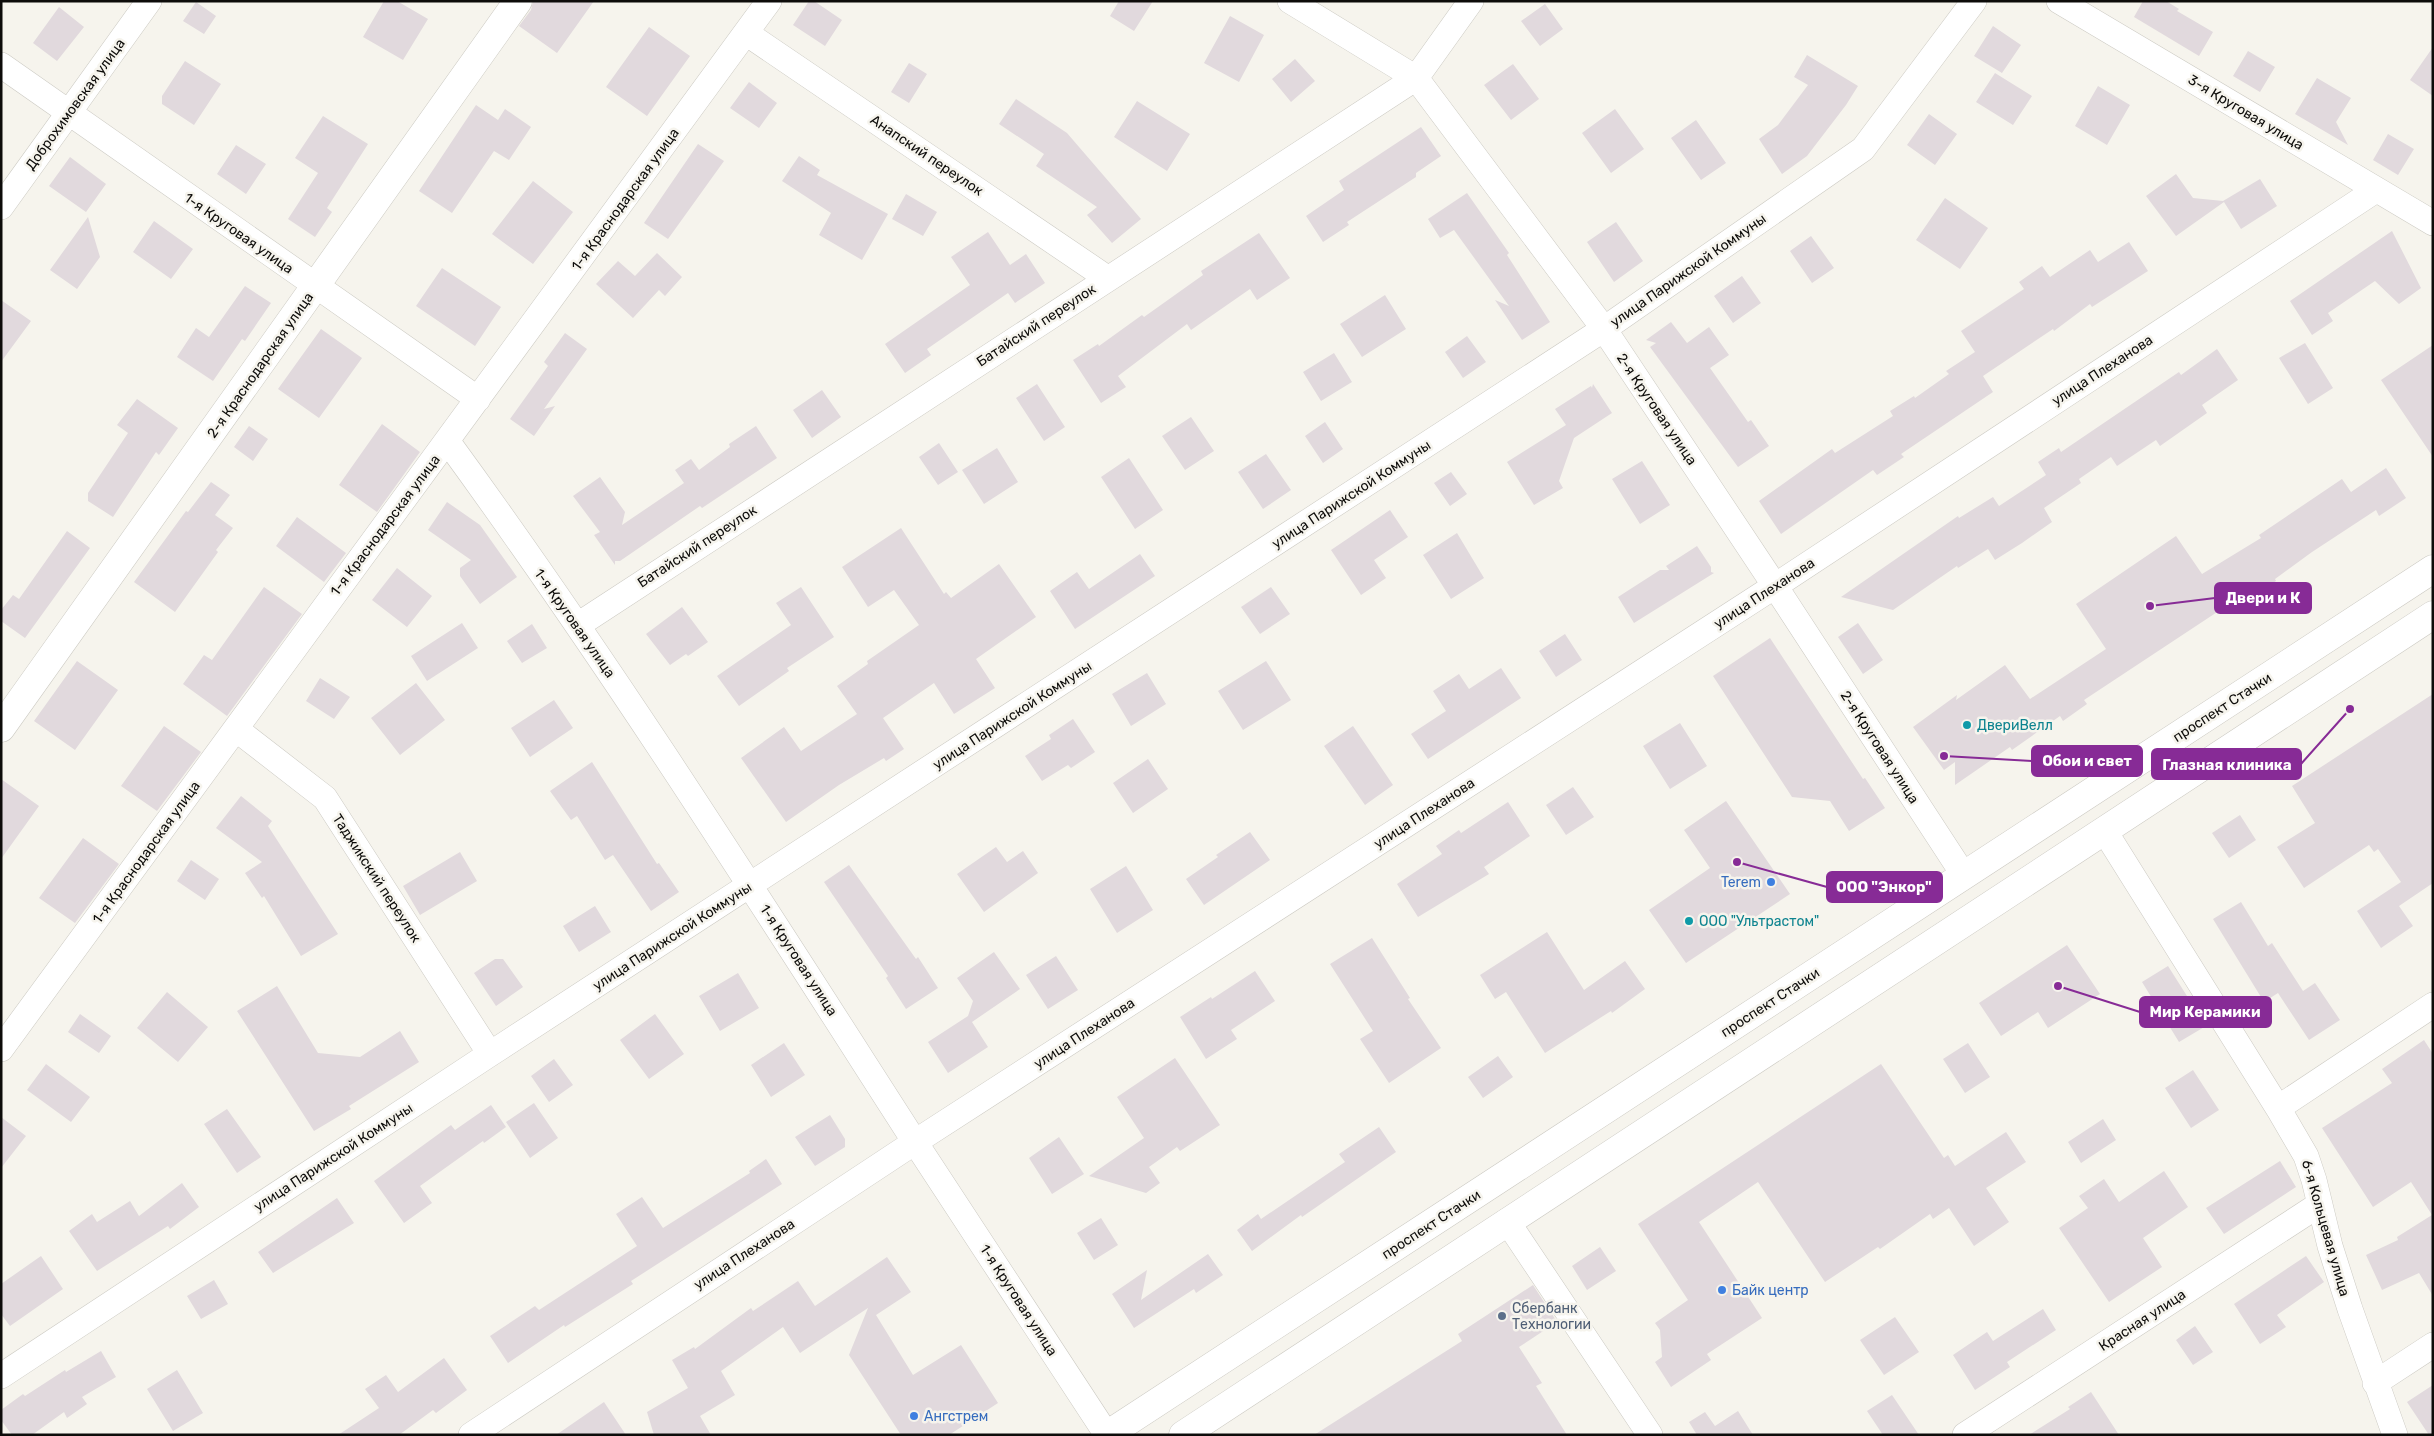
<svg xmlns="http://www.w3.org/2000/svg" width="2434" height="1436" viewBox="0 0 2434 1436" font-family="Rubik,sans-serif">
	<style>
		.building { fill: #e1d9dd }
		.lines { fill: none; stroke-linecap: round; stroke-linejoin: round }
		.street-casing { stroke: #cccac3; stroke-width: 26 }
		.secondary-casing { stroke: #cccac3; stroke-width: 29 }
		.primary-casing { stroke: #cccac3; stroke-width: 29 }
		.street { stroke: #fff; stroke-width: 25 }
		.secondary { stroke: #fff; stroke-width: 28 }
		.primary { stroke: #fff; stroke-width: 28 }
		.culture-dot { fill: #0f9aa8; stroke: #f6f4ed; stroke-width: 2 }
		.shop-dot { fill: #3f7fe0; stroke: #f6f4ed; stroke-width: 2 }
		.service-dot { fill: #5c6f8a; stroke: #f6f4ed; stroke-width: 2 }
		.labels { text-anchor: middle; stroke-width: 5; stroke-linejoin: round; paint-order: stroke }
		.street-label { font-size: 14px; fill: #0d0c0a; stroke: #f6f4ed }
		.culture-label { font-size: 14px; fill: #0d838f; stroke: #f6f4ed; text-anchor: start }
		.shop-label { font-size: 14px; fill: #366cbe; stroke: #f6f4ed; text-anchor: start }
		.service-label { font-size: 14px; fill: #4e5e75; stroke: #f6f4ed; text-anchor: start }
		.leader { fill: none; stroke: #872b96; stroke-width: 2 }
		.callout-dot { fill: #872b96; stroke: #f6f4ed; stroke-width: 2 }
		.callout { fill: #872b96; stroke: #872b96; stroke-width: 2 }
		.callout-label { font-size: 15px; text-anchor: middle; font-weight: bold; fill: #fff }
	</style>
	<rect width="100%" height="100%" fill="#f6f4ed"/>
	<!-- building -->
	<path class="building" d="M384,1H397L428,19L403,60L363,37Z
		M533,1H594L557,53L519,26L531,10Z
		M809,1H814L842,20L825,46L793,25Z
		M1119,1H1153L1134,31L1110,16Z
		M2143,1H2166L2179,9L2177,11L2213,32L2199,56L2134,17Z
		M196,2L216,16L204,34L183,21Z
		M1545,4L1563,29L1540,46L1521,21Z
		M59,7L84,27L57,61L33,43Z
		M1230,16L1264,35L1239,82L1204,63Z
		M1993,26L2021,45L2002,73L1974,56Z
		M649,27L690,56L647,116L606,87Z
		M2433,47V96L2410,80Z
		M2248,51L2275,67L2260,92L2233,76Z
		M1807,55L1858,86L1846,105L1807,156L1782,174L1759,139L1778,125L1808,85L1794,77Z
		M1295,59L1315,81L1291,102L1272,79Z
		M185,61L221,84L194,125L162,104V96Z
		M909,63L927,74L909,103L891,92Z
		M1513,64L1539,99L1511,120L1484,85Z
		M1995,73L2032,96L2013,125L1976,102Z
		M2317,78L2351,98L2336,122L2348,145L2295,114Z
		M749,82L777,103L759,128L730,108Z
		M2098,86L2130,105L2107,145L2075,126Z
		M1016,99L1067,133L1141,219L1112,243L1087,215L1097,207L1036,166L1044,154L999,124Z
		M1137,101L1190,134L1167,171L1114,137Z
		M476,105L498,120L505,109L531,127L509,160L494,151L452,213L419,191Z
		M1615,109L1644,149L1611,173L1582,133Z
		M1929,114L1957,134L1935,165L1907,145Z
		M323,116L368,144L327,208L332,212L315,237L288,219L318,173L295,158Z
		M1696,120L1726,163L1701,180L1671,138Z
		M1421,127L1441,156L1416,173V177L1347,222L1349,225L1323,242L1306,216L1344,190L1339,181Z
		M2388,134L2414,149L2398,175L2373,160Z
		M698,144L724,161L668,239L644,223Z
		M236,145L266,164L246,194L217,174Z
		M799,156L820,170L817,175L888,214L862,260L819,235L831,213L782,181Z
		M70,157L106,184L86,212L49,186Z
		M2176,174L2193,198L2223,201L2260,179L2277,206L2241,229L2224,202L2176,236L2146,196Z
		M533,181L573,212L533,264L492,234Z
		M1467,193L1509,253L1507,255L1550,322L1522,340L1495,300L1509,306L1454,230L1440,238L1428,219Z
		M906,194L937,212L923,236L892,219Z
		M1945,198L1988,228L1960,269L1916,240Z
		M88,217L100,257L77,289L50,270Z
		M154,221L193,249L171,279L133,252Z
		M1616,222L1643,261L1614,282L1587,242Z
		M2392,231L2421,288L2399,304L2375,281L2328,313L2333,321L2312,335L2290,301Z
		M988,232L1010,265L1026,254L1045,283L1015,303L1008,293L927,349L931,355L905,373L885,344L970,285L951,257Z
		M1259,233L1290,278L1257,300L1250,289L1191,330L1187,324L1118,376L1126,387L1101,403L1073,360L1098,344L1099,346L1142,315L1144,317L1203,275L1201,271Z
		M1811,236L1834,268L1812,283L1790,251Z
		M2129,242L2148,271L2092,307L2090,304L2054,331L2053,329L1983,376L1993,392L1901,454L1904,457L1877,475L1873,470L1781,534L1759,501L1832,449L1835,453L1893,416L1890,411L1914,396L1915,398L1949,374L1946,371L1975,352L1961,331L2024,289L2019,282L2042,266L2050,277L2090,250L2098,262Z
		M657,253L682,277L665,296L659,290L633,318L596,284L618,261L635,276Z
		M442,268L501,307L475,346L416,306Z
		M1742,276L1761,303L1733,323L1714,296Z
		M245,286L271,303L245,341L242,339L213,381L177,357L196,328L209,337Z
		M1385,295L1406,329L1362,357L1340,324Z
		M1,300L31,321L1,362Z
		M1671,322L1687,343L1709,327L1729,355L1710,368L1748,422L1751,420L1769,446L1738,467L1650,347L1656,343L1646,340Z
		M321,329L362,358L319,418L278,389Z
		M565,333L587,349L544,409L555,406L534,436L510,419L548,366L544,362Z
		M1467,336L1486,362L1463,378L1445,352Z
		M2305,343L2333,388L2308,404L2279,358Z
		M2433,345V457L2381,380Z
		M2217,349L2238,380L2202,405L2207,413L2160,446L2156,440L2117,466L2111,457L2079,479L2081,483L2044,508L2052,522L2022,543L1995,560L1988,549L1958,568L1957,566L1893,610L1841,597L1958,516L1959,518L1993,497L1999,506L2046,475L2038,462L2059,448L2061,452L2179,372L2181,375Z
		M1334,353L1352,382L1321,401L1303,372Z
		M1037,384L1065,427L1044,441L1016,398Z
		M1593,384L1612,413L1574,438L1559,481L1563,488L1534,505L1507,462L1566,425L1555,409L1591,386L1592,388Z
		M822,390L841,417L812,438L793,410Z
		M137,399L178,428L159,455L156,452L113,517L88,501V493L128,433L117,425Z
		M1191,417L1214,451L1185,470L1162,436Z
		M1325,422L1343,449L1323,463L1305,436Z
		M382,424L420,452L377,512L339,485Z
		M249,426L268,439L253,461L234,447Z
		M756,426L777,458L702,508L700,506L620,561H615V565L594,535L600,532L573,496L600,477L625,512L622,525L684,483L675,470L691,459L699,470L730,447L729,444Z
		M939,443L958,472L938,485L919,457Z
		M997,448L1018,482L984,504L962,470Z
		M1266,454L1291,490L1263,509L1238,472Z
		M1129,458L1163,510L1135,529L1101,477Z
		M1642,461L1670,505L1640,524L1612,479Z
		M2386,468L2406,498L2379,516L2376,510L2312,552L2275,579L2276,581L2252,597L2249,591L2084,700L2087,704L2063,721L2060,716L2012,750L2010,747L1955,785V762L1944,770L1913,727L1957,695L1956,700L2005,665L2030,699L2106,649L2076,604L2176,536L2202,574L2261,538L2259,535L2342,479L2351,492Z
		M1451,472L1467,494L1450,506L1434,483Z
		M211,482L230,495L215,515L233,528L216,550L218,552L175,612L134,582L186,511L188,512Z
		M447,502L480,525L517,577L480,604L460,576V568L471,560L428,530Z
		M1390,510L1408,537L1374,560L1386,578L1361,595L1331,550Z
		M297,517L346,553L324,582L276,546Z
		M901,528L944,594L946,592L951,598L999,564L1036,617L976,659L995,688L954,714L934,683L883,718L904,749L886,761L884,758L839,785L786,822L741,758L784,727L801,751L857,714L837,686L868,664L867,661L919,625L894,590L868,607L842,567Z
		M67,531L90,548L25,638L1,621V610L13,595L19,599Z
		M1457,533L1484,578L1451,599L1423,555Z
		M1697,546L1711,567V572L1714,573L1634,623L1618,597L1660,570H1669L1666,566Z
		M1140,554L1155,576L1075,629L1050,591L1077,572L1089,589Z
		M397,568L432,596L407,627L372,600Z
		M264,587L302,614L227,716L183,684L204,655L212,660Z
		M801,587L834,637L787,668L789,671L739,706L717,676L791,625L776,603Z
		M1271,587L1290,614L1260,634L1241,607Z
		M682,607L708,642L688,656L686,654L670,665L646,634Z
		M462,623L478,648L427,681L411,656Z
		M1858,623L1883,660L1863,674L1838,637Z
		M532,624L547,648L522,663L507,641Z
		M1565,634L1582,660L1556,677L1539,651Z
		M1770,638L1863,779L1865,778L1885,808L1849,831L1830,801L1792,797L1713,676Z
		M77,661L118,690L75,750L34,721Z
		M1266,661L1291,700L1243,730L1218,691Z
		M1501,668L1521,698L1428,759L1411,734L1446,711L1433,691L1459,674L1469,689Z
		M1147,673L1166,704L1131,726L1112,694Z
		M320,678L350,697L334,719L306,701Z
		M416,683L445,720L400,755L371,718Z
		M2433,694V883L2399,906L2413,926L2381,948L2357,911L2401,882L2378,849L2374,852L2369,845L2304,888L2277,847L2315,823L2292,786Z
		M554,700L573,728L530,757L511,728Z
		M1073,719L1095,752L1071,768L1068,765L1042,781L1025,756L1051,739L1049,735Z
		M1680,723L1707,766L1670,789L1643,746Z
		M164,726L201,752L157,811L121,786Z
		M1353,726L1393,785L1365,805L1324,746Z
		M1148,759L1168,789L1133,813L1113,783Z
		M592,762L657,864L659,863L679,892L651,911L613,855L605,860L577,816L571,820L550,791Z
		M1,779L39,806L1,859Z
		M1573,787L1594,817L1566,835L1546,805Z
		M241,796L272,821L268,826L338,934L301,956L264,896L262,898L245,873L262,862L216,828Z
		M1726,801L1790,894L1686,963L1649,910L1710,868L1684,830Z
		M1508,802L1530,836L1484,867L1489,874L1418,917L1397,884L1442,854L1436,846L1459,830L1461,833Z
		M2240,815L2256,840L2229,858L2212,833Z
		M1250,832L1270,860L1204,905L1186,879L1218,857L1216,855Z
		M83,838L119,864L75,923L39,898Z
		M996,847L1007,862L1023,851L1038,873L984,912L957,874Z
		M460,852L477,881L420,915L403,886Z
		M191,860L219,879L205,900L177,881Z
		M849,865L916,959L918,957L938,988L906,1009L886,978L888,976L824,882Z
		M1126,866L1153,910L1117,933L1090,889Z
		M2241,902L2268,946L2272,943L2303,991L2315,983L2340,1020L2309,1040L2278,993L2264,1002L2213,919Z
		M595,906L611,932L579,952L563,926Z
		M1547,932L1584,990L1625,961L1645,989L1612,1013L1611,1011L1545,1053L1506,992L1495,999L1480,975Z
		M1372,938L1410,998L1408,999L1441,1048L1389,1083L1360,1039L1373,1031L1330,964Z
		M2067,945L2100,994L2048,1028L2038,1012L2001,1036L1979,1003Z
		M994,952L1020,989L972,1022L988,1047L948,1073L928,1042L968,1016L973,1001L957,978Z
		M1056,956L1078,990L1048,1009L1026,975Z
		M495,959H503L523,987L496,1006L474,973Z
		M2168,966L2206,1026L2179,1042L2142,982Z
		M1255,971L1275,1001L1231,1030L1237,1039L1206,1059L1180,1017L1211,997L1212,999Z
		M738,973L759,1008L720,1031L699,996Z
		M277,986L318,1053L360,1057L400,1031L419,1062L349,1106L351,1109L314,1131L237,1011Z
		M167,992L208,1027L178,1062L137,1028Z
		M80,1014L111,1036L99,1053L68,1032Z
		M655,1014L684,1054L649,1079L620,1040Z
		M2424,1040L2433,1054V1296L2419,1273L2382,1290L2366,1255L2398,1240L2397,1237L2432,1215L2411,1182L2373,1207L2322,1128L2392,1083L2382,1069Z
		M784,1043L805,1075L771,1097L751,1065Z
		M1968,1043L1990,1077L1965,1093L1943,1059Z
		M1498,1056L1513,1077L1483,1098L1468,1077Z
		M1175,1058L1220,1125L1180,1151L1177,1147L1149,1167L1160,1183L1146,1193L1089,1176L1144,1138L1117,1097Z
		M554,1059L573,1085L549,1102L531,1076Z
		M46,1064L90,1097L71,1122L27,1090Z
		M1881,1064L1944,1158L1948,1155L1955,1166L2006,1132L2026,1162L1986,1188L2009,1222L1974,1246L1949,1208L1933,1219L1930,1214L1880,1249L1878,1247L1825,1282L1758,1182L1699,1222L1762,1318L1707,1354L1711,1360L1671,1387L1655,1362L1662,1357L1660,1330L1655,1323L1688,1300L1638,1224Z
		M2193,1070L2219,1110L2191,1128L2165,1088Z
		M534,1103L558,1138L530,1158L506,1122Z
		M491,1105L506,1127L484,1143L483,1141L420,1186L432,1203L404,1223L374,1181L451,1125L455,1130Z
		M227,1109L261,1157L237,1173L204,1124Z
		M830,1115L845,1139V1147L815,1166L795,1137Z
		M1,1117L26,1136L1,1168Z
		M2103,1119L2116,1140L2081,1163L2068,1142Z
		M1379,1127L1396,1152L1302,1217L1301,1215L1252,1251L1237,1230L1258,1214L1261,1219L1345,1162L1339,1154Z
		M1059,1137L1084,1174L1052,1194L1029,1158Z
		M766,1159L782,1184L631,1281L633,1284L565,1327L564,1325L508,1363L490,1336L535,1306L539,1310L637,1246L616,1214L642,1197L663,1228L750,1173L749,1171Z
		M2280,1161L2296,1187L2224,1234L2206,1208Z
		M2164,1171L2188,1207L2143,1238L2162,1267L2109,1302L2059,1228L2088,1208L2079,1196L2104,1179L2119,1202Z
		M182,1183L199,1207L170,1229L168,1226L97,1271L69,1231L92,1214L97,1222L130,1201L139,1216Z
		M337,1198L354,1223L273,1273L258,1252Z
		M1101,1218L1118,1245L1094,1260L1077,1233Z
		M1600,1247L1616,1271L1587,1290L1572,1266Z
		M1208,1254L1223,1275L1196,1293L1194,1289L1134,1328L1112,1294L1147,1270L1141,1300Z
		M41,1256L63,1289L10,1326L1,1314V1284Z
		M2306,1256L2324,1282L2277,1315L2286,1327L2260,1344L2234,1304Z
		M887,1257L911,1292L876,1315L913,1375L961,1345L998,1403L949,1435H901L849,1355L868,1308L800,1353L783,1327L721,1371L735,1395L700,1416L711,1435H654L647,1412L688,1388L672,1360L694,1347L695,1349L751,1308L753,1311L798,1281L815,1306Z
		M214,1280L228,1304L201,1319L187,1296Z
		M1533,1285L1557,1322L1519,1347L1542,1383L1536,1386L1567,1435H1314L1462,1341L1458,1334Z
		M2043,1309L2056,1330L2007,1362L2010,1367L1975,1390L1953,1355L1987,1332L1993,1341Z
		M1895,1317L1919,1352L1884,1375L1860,1340Z
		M2195,1326L2213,1352L2193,1365L2176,1340Z
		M101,1351L116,1377L82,1397L87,1404L67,1418L64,1412L32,1435H12L1,1420V1410L23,1394L25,1396L65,1370L66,1372Z
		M444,1358L467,1390L436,1413L433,1410L399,1435H338L379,1408L365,1389L386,1375L398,1392Z
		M177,1370L203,1413L173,1431L147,1389Z
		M2433,1385V1435H2429L2407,1402Z
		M2091,1392L2119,1435H2029L2070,1409L2068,1407Z
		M1892,1395L1919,1435H1883L1867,1411Z
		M604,1402L626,1435H556Z
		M1738,1411L1753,1435H1697L1689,1422L1705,1412L1715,1426Z"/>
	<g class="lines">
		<defs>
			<path id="street" d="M1290,1L1416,78L1604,329L1775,586L1963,874
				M2059,1L2433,223
				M746,33L1107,278
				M1,65L478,399
				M1,207L149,1
				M448,442C613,668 762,904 913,1139C977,1238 1043,1336 1107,1435
				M578,625L1416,78L1471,1
				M236,729L325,798L490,1054
				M2104,830L2278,1108L2306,1156L2314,1180L2330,1246L2350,1309L2395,1435
				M1,1049L769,1
				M2278,1108L2433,1005
				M1507,1221L1650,1435
				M1,1376L490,1054L1604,329L1863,149L1974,1
				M2375,1383L2433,1345
				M471,1435L915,1142L1775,586L2376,190
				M1965,1435L2320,1204"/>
			<path id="secondary" d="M1,728L518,1"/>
			<path id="primary" d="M1107,1435L2433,569
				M1183,1435L2433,615"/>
		</defs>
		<!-- street casing -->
		<use href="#street" class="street-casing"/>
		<!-- secondary casing -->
		<use href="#secondary" class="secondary-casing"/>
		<!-- primary casing -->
		<use href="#primary" class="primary-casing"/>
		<!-- street -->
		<use href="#street" class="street"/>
		<!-- secondary -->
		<use href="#secondary" class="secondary"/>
		<!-- primary -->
		<use href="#primary" class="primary"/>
	</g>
	<!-- markers -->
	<g class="culture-dot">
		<circle cx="1967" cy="725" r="5"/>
		<circle cx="1689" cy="921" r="5"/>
	</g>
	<g class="shop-dot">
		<circle cx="1771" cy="882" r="5"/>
		<circle cx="1722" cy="1290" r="5"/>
		<circle cx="914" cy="1416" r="5"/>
	</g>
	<circle class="service-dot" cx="1502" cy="1316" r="5"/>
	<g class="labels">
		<!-- street labels -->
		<g class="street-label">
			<text transform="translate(75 104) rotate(-54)" y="5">Доброхимовская улица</text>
			<text transform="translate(2246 112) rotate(31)" y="5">3-я Круговая улица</text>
			<text transform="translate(927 155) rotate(34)" y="5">Анапский переулок</text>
			<text transform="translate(625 199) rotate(-54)" y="5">1-я Краснодарская улица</text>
			<text transform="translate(239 233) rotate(35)" y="5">1-я Круговая улица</text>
			<text transform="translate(1688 270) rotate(-35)" y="5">улица Парижской Коммуны</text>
			<text transform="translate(1036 325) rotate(-33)" y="5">Батайский переулок</text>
			<text transform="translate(260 365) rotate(-55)" y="5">2-я Краснодарская улица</text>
			<text transform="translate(2102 370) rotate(-33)" y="5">улица Плеханова</text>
			<text transform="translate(1657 409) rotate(56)" y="5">2-я Круговая улица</text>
			<text transform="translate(1351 494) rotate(-33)" y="5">улица Парижской Коммуны</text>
			<text transform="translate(385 525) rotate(-53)" y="5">1-я Краснодарская улица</text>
			<text transform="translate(697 546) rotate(-33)" y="5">Батайский переулок</text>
			<text transform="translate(1764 593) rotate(-33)" y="5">улица Плеханова</text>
			<text transform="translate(575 623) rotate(55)" y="5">1-я Круговая улица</text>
			<text transform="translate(2222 707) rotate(-33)" y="5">проспект Стачки</text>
			<text transform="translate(1012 715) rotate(-33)" y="5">улица Парижской Коммуны</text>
			<text transform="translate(1880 747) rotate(57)" y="5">2-я Круговая улица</text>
			<text transform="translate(1424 813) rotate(-33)" y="5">улица Плеханова</text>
			<text transform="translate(146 852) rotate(-54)" y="5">1-я Краснодарская улица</text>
			<text transform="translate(377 878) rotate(57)" y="5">Таджикский переулок</text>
			<text transform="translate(672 936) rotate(-33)" y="5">улица Парижской Коммуны</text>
			<text transform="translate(799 960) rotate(57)" y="5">1-я Круговая улица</text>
			<text transform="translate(1770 1002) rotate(-33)" y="5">проспект Стачки</text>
			<text transform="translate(1084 1033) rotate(-33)" y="5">улица Плеханова</text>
			<text transform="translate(333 1157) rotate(-33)" y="5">улица Парижской Коммуны</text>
			<text transform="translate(1431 1224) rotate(-33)" y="5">проспект Стачки</text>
			<text transform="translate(2326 1228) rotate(74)" y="5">6-я Кольцевая улица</text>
			<text transform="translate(744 1254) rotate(-33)" y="5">улица Плеханова</text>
			<text transform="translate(1019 1300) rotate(57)" y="5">1-я Круговая улица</text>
			<text transform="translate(2142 1320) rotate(-33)" y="5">Красная улица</text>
		</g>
		<!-- culture labels -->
		<g class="culture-label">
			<text x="1977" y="730">ДвериВелл</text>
			<text x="1699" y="926">ООО "Ультрастом"</text>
		</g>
		<!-- shop labels -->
		<g class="shop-label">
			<text x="1761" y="887" text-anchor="end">Terem</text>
			<text x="1732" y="1295">Байк центр</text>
			<text x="924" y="1421">Ангстрем</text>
		</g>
		<!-- service labels -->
		<g class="service-label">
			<text x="1512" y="1313">Сбербанк<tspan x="1512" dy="16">Технологии</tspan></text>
		</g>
	</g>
	<!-- callouts -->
	<path class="leader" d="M2150 606L2215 598M1944 756L2032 761M2350 709L2301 764M1737 862L1827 887M2058 986L2140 1012"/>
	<g class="callout-dot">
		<circle cx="2150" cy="606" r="5"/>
		<circle cx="1944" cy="756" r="5"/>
		<circle cx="2350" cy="709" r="5"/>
		<circle cx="1737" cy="862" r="5"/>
		<circle cx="2058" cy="986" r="5"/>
	</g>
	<g class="callout">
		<rect x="2215" y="583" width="96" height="30" rx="5"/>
		<rect x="2032" y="746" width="110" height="30" rx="5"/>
		<rect x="2152" y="749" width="149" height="30" rx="5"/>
		<rect x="1827" y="872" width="115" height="30" rx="5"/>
		<rect x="2140" y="997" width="131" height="30" rx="5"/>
	</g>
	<g class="callout-label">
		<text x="2263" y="603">Двери и К</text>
		<text x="2087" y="766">Обои и свет</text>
		<text x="2227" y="770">Глазная клиника</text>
		<text x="1884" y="892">ООО "Энкор"</text>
		<text x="2205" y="1017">Мир Керамики</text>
	</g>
	<!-- border -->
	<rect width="2434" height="1436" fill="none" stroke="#0d0c0a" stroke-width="5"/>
</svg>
